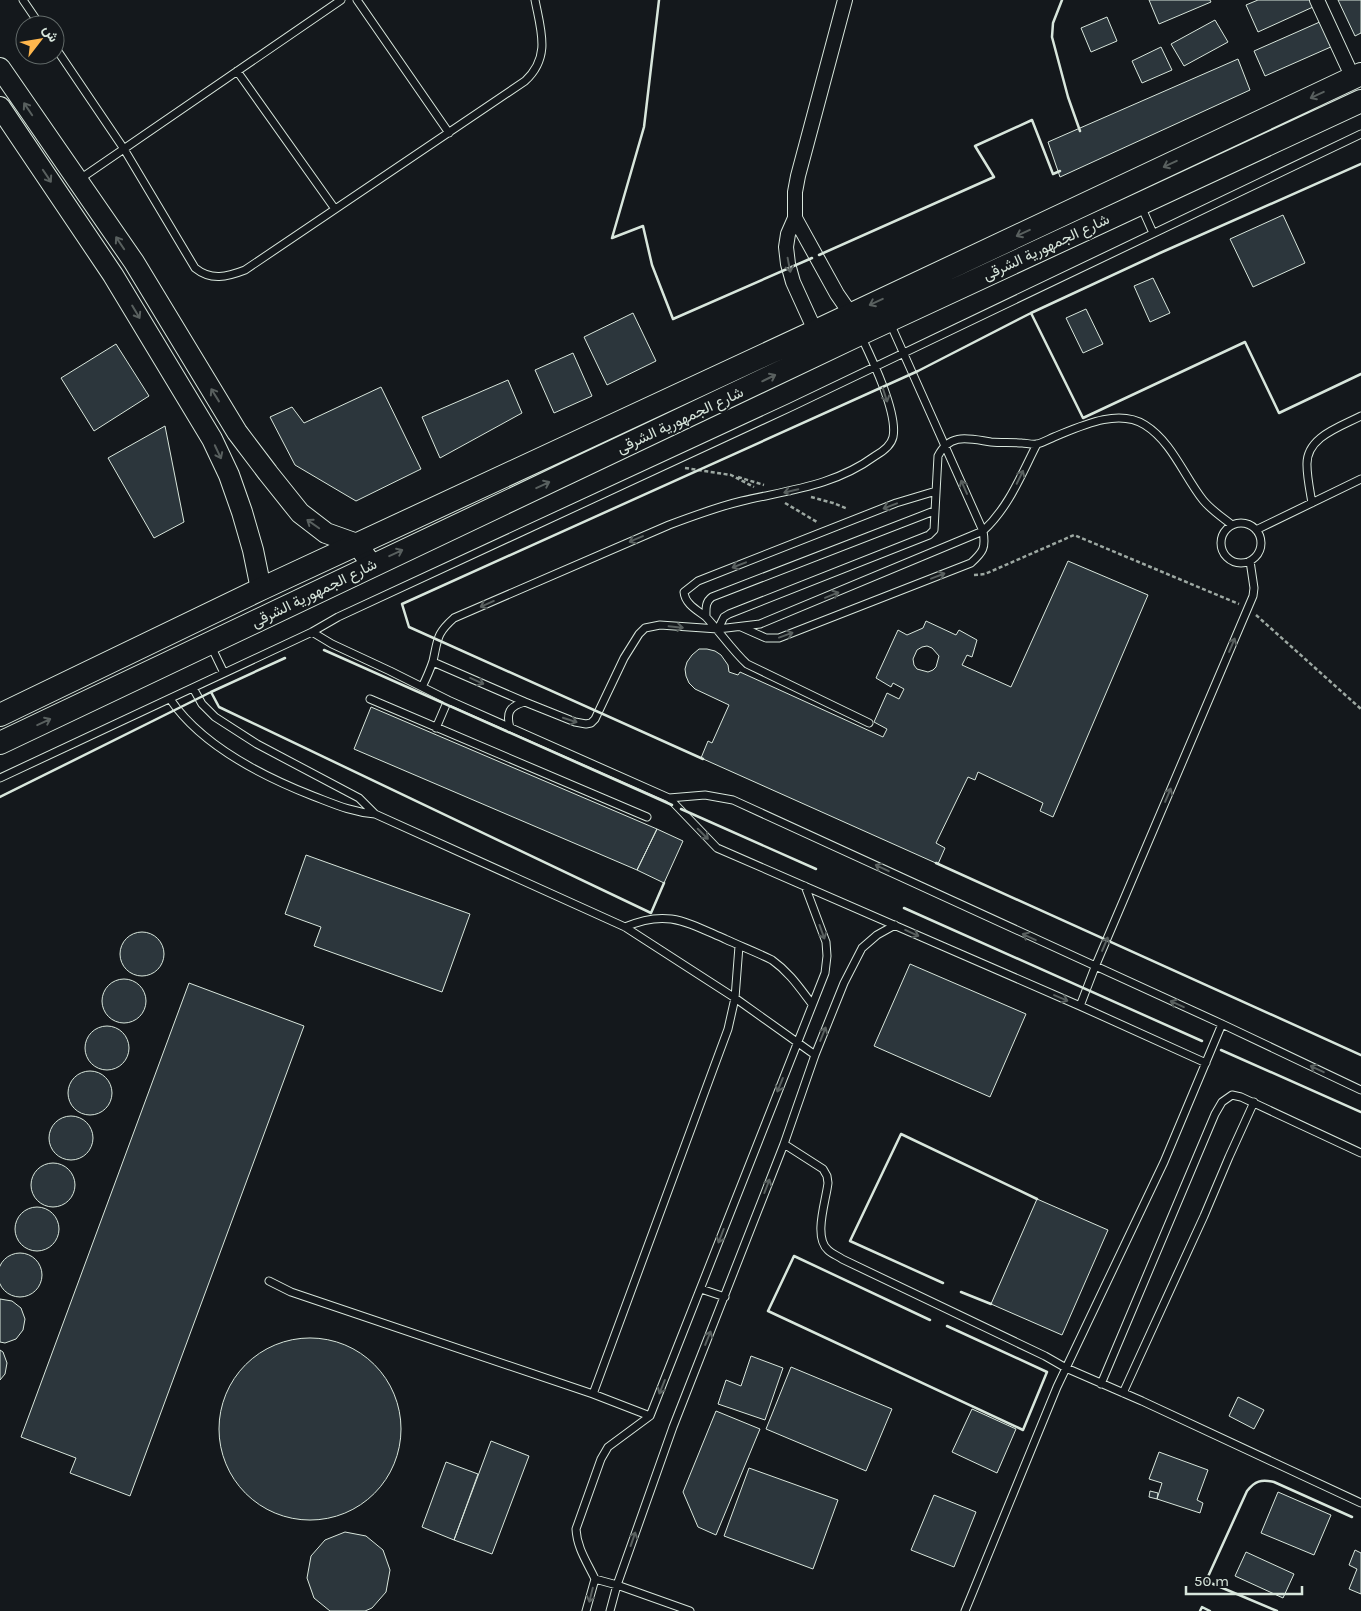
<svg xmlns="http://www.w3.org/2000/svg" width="1361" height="1611" viewBox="0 0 1361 1611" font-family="Karla,Vazirmatn,sans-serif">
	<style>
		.building { fill: #2c363c; stroke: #d8e6dc; fill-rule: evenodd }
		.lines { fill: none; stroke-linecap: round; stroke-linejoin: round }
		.service-casing { stroke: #d8e6dc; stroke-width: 9 }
		.minor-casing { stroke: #d8e6dc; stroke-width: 16 }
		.secondary-casing { stroke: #d8e6dc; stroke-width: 22 }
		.primary-casing { stroke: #d8e6dc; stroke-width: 24 }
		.path { stroke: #9da8a2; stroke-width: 2.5; stroke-dasharray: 4 2.5; stroke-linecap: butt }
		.service { stroke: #14181c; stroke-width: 7 }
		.minor { stroke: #14181c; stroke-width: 14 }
		.secondary { stroke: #14181c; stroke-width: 20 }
		.primary { stroke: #14181c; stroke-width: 22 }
		.wall { stroke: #d8e6dc; stroke-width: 2.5 }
		.oneway { stroke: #59605f }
		.labels { text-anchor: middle; stroke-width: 4; stroke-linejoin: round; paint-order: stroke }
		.street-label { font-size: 15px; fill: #d8e6dc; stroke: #14181c }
	</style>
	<rect width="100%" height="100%" fill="#14181c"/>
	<!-- building -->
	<path class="building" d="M1149,0H1210L1211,2L1159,24Z
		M1258,0H1310L1313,7L1258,32L1246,5Z
		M1338,0H1361V33L1355,36Z
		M1107,17L1117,41L1091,52L1081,28Z
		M1215,20L1228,42L1184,66L1171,44Z
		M1322,21L1333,46L1265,76L1254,51Z
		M1161,47L1172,70L1142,83L1132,61Z
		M1238,59L1250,90L1060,177L1048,142Z
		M1283,215L1305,263L1253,287L1230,239Z
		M1153,278L1170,313L1150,322L1134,286Z
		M1086,309L1103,344L1083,353L1066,318Z
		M633,313L656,361L607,385L584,337Z
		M116,344L149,396L94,431L61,378Z
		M573,353L592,396L554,413L535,370Z
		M508,380L522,413L440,458L422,417Z
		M381,387L421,469L356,501L295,465L270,417L292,407L304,423Z
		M165,426L184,522L154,538L108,458Z
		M1068,561L1148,595L1053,817L1040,811L1043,803L978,772L975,780L968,777L936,843L945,848L938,864L701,758L708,741L712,743L729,705L695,689L689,683L686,676L685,669L687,662L692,655L699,649H707L715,651L721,655L728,665L729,672L738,675L740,672L883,737L887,729L874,722L887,693L899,699L904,689L893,683L891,687L876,678L898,630L907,635L923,628L926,621L956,635L959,630L977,640L972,657L967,655L962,665L1011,687ZM927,646L932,648L939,656L936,667L933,670L928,672L917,669L914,665L913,659L917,650L922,647Z
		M371,707L657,829L637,870L354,749Z
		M657,829L683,841L664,883L637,870Z
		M306,855L470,914L442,992L314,946L321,927L285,914Z
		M120 954a22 22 0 1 1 44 0a22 22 0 1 1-44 0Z
		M910,964L1026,1014L990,1097L874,1046Z
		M102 1001a22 22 0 1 1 44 0a22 22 0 1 1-44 0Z
		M189,983L304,1026L130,1496L70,1473L76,1458L21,1437Z
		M85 1048a22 22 0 1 1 44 0a22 22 0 1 1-44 0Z
		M68 1093a22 22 0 1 1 44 0a22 22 0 1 1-44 0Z
		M49 1138a22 22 0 1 1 44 0a22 22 0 1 1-44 0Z
		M31 1185a22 22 0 1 1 44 0a22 22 0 1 1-44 0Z
		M1037,1199L1108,1230L1062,1335L991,1304Z
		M15 1229a22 22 0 1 1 44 0a22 22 0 1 1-44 0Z
		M-2 1275a22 22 0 1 1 44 0a22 22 0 1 1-44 0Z
		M0,1299L12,1301L21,1308L25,1319L23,1330L16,1339L5,1343L0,1342Z
		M219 1429a91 91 0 1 1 182 0a91 91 0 1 1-182 0Z
		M0,1350L3,1352L7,1363L5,1374L0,1380Z
		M751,1356L783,1368L765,1420L718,1404L726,1380L741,1386Z
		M791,1367L892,1409L866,1471L766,1429Z
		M1238,1397L1264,1410L1254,1429L1229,1416Z
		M972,1409L1016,1429L997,1473L952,1452Z
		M716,1411L760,1429L716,1535L698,1527L683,1492Z
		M491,1441L529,1456L492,1554L454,1540Z
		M1159,1452L1208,1470L1197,1500L1203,1503L1200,1513L1157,1499L1162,1483L1149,1479Z
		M446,1462L478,1474L454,1540L422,1527Z
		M749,1468L838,1500L813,1569L724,1536Z
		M1150,1491L1158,1493L1157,1499L1149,1497Z
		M1278,1492L1331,1515L1314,1555L1261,1533Z
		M934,1495L976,1512L954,1567L911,1550Z
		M345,1532L366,1536L383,1550L390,1570L386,1592L372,1608L365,1611H330L314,1598L307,1578L311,1556L325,1540Z
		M1355,1550L1361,1553V1594L1349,1589L1357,1569L1349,1565Z
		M1246,1552L1294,1574L1283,1598L1235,1576Z"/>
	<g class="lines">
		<defs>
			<path id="service" d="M23,0L40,25
				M357,0L449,133
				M55,47L124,149L195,268C211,281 227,277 245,270L525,81C551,57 541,31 535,0
				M237,71L335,209
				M80,179L341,0
				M1141,206L1153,233
				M1312,503C1310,491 1307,477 1307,465C1306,437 1340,427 1361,416
				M1221 543a20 20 0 1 1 40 0a20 20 0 1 1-40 0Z
				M1256,530L1361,479
				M706,617C697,610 685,604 684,592L698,581L896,503L936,491
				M741,627L766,638H779L971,563C983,552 986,548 983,531L890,323
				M718,629L724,617L729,614L929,535L934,530L938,456C950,432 970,439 991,442C1001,443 1011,442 1022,443C1026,443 1032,445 1037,444C1043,443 1049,439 1054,437C1081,426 1118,408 1145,425C1172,442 1184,476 1203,500C1211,510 1222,517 1232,525
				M312,632L332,644L390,671L448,700L669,798L717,848L1080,1006L1206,1063
				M211,646L224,673
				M433,662L525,702L575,722L586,724L591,723L595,719L624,658L639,634L645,628L660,625L718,629L760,624L983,531C1009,507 1021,475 1037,444
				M422,687C426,679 430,670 433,661C438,639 436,634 454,618L669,525C693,516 717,507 742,501C789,490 834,486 875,456C882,452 891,446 893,437C898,413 872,359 861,336
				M193,688L202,704L215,717L257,744L359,798L375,814
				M170,699C201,745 262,776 313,796C334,804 351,812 375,814L625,927L735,998L815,1055
				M370,699L647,817
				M869,723L747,664C732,650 720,632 706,617C706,609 705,602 712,597L934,511
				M436,728L448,700
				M510,728C506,713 509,706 525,702
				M0,778L312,632L338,617L791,407L1361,134
				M669,798L705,795L733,800L1222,1024L1361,1090
				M625,927C667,909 686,922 725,939C740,946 756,952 772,960C789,972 799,987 812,1004
				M1080,1006L1095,967L1253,596L1254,588L1250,561
				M784,1144L823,1169L827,1176L828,1183C826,1201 813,1237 828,1250C832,1254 838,1256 842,1259L1045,1356L1066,1368L1142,1401L1361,1503
				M269,1281L291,1292L593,1394L650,1416
				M701,1289L725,1297
				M1101,1384L1215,1114L1222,1102L1232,1095L1241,1097L1361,1153
				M1123,1393L1204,1216L1229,1157L1254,1102
				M593,1394L728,1029L735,998L739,946
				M595,1579L617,1585L690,1611
				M586,1611L595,1579C587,1562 577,1548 576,1529L601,1459L608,1447L650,1416L825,973L827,956L826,942L805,886
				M610,1611L617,1585L673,1427L784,1144L815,1055L844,983L862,948L877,935L895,925
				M965,1611L1057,1387L1164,1162L1222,1024"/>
			<path id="minor" d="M1317,0L1353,78
				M795,218L837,294L855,320
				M818,337L793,282L788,264L786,247L788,234L795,218V192L798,176L845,0"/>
			<path id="secondary" d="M0,68L134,262L237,432L268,473L300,513L326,533L357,544L372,565
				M0,107L113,275L212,439L229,475L242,512L253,550L261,589"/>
			<path id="primary" d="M0,715L261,589L816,331L1361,74
				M0,743L860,334L1361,101"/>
		</defs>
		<!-- service casing -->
		<use href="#service" class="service-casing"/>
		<!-- minor casing -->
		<use href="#minor" class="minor-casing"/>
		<!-- secondary casing -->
		<use href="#secondary" class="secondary-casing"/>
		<!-- primary casing -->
		<use href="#primary" class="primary-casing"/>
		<!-- path -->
		<path class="path" d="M685,468L731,475L754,487
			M738,477L764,485
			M811,497L833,503L848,509
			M785,503L817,522
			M974,575L985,574L1074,535L1239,604
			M1256,615L1361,709"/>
		<!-- service -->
		<use href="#service" class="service"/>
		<!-- minor -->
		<use href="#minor" class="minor"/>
		<!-- secondary -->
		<use href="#secondary" class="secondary"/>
		<!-- primary -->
		<use href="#primary" class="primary"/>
		<!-- wall -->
		<path class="wall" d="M659,0L644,127L612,238L643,226L652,265L673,319L812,258
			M1062,0L1053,23L1052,37L1068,97L1080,131
			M819,255L994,177L975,146L1032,120L1053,174L1060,171
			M1031,313L1160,253L1361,164
			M324,650L672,805
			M285,658L211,692L219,707L651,913L664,883
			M703,759L409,627L402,604L918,371L1031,313L1083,418L1245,342L1279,413L1361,374
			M0,797L211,692
			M681,809L816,869
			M936,863L1361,1055
			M904,908L1202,1041
			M1221,1050L1361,1112
			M943,1283L850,1241L901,1134L1037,1199
			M961,1292L991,1304
			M930,1320L794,1256L768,1311L1023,1430L1047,1372L947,1326
			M1200,1611L1202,1607L1210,1611
			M1277,1611L1206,1581L1247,1491C1255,1481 1261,1479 1274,1482L1352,1517"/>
	</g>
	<!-- one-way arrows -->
	<defs><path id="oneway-shaft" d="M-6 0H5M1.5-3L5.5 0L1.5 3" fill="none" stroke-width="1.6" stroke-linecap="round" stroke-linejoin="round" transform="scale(1.25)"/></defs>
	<g class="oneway">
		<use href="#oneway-shaft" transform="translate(1317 95) rotate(155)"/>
		<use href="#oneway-shaft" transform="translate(28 109) rotate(-124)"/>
		<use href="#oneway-shaft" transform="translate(1170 164) rotate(155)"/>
		<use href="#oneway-shaft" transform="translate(47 176) rotate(56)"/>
		<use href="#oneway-shaft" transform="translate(1023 233) rotate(155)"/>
		<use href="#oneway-shaft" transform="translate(120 243) rotate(-124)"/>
		<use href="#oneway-shaft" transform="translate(789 265) rotate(79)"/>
		<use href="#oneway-shaft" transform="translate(876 302) rotate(155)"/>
		<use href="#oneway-shaft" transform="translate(136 312) rotate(59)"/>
		<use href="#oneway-shaft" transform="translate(769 378) rotate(-26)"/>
		<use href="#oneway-shaft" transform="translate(215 395) rotate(-122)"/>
		<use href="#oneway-shaft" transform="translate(885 395) rotate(72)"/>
		<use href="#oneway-shaft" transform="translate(218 452) rotate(65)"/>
		<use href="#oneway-shaft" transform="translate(1020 477) rotate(-64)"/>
		<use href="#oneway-shaft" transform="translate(543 485) rotate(-25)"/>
		<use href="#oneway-shaft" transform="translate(964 487) rotate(-114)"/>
		<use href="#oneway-shaft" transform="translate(791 491) rotate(167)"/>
		<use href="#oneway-shaft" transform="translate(890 506) rotate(159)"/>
		<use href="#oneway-shaft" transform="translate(313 524) rotate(-145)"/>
		<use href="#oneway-shaft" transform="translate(636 539) rotate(157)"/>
		<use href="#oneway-shaft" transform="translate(396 553) rotate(-25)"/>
		<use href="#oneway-shaft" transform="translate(739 565) rotate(159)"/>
		<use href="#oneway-shaft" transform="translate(938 576) rotate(-21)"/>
		<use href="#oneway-shaft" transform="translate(832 595) rotate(-22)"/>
		<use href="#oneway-shaft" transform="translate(487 604) rotate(156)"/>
		<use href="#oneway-shaft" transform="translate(676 627) rotate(6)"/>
		<use href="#oneway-shaft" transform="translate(786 635) rotate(-20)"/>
		<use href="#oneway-shaft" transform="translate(1232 645) rotate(-67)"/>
		<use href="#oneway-shaft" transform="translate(477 681) rotate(24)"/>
		<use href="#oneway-shaft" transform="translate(570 720) rotate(18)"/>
		<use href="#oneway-shaft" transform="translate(44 722) rotate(-25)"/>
		<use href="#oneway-shaft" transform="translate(1168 795) rotate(-67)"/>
		<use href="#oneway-shaft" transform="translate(703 834) rotate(45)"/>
		<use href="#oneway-shaft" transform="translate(882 868) rotate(-155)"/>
		<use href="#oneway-shaft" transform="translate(822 932) rotate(70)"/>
		<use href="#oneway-shaft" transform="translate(912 933) rotate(24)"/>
		<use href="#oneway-shaft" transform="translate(1029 937) rotate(-155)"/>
		<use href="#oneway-shaft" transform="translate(1105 944) rotate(-67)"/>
		<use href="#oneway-shaft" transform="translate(1061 998) rotate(23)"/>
		<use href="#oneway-shaft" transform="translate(1177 1004) rotate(-156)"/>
		<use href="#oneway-shaft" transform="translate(823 1034) rotate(-68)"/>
		<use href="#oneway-shaft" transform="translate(1317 1069) rotate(-155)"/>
		<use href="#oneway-shaft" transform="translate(780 1085) rotate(112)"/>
		<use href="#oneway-shaft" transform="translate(767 1186) rotate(-69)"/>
		<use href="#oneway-shaft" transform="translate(721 1236) rotate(111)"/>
		<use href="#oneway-shaft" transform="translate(708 1338) rotate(-68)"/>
		<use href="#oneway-shaft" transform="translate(662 1387) rotate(112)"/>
		<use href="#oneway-shaft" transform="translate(633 1539) rotate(-71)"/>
		<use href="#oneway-shaft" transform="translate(591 1595) rotate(104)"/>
	</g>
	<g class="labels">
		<!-- street labels -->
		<g class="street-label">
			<text transform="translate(1046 247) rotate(-25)" y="5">شارع الجمهورية الشرقى</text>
			<text transform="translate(680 420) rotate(-25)" y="5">شارع الجمهورية الشرقى</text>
			<text transform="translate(314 593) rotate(-26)" y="5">شارع الجمهورية الشرقى</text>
		</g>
	</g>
	<!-- north arrow -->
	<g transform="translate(40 40) rotate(59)"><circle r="24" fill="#14181c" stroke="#626a69"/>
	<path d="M0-4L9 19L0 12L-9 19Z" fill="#ffb74d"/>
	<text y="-8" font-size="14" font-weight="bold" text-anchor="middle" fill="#d8e6dc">ش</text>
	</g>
	<!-- scale -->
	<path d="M1186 1586v8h116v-8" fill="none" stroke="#d8e6dc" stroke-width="2.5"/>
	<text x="1194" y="1586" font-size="15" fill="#d8e6dc" stroke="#14181c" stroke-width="4" paint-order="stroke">50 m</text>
</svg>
